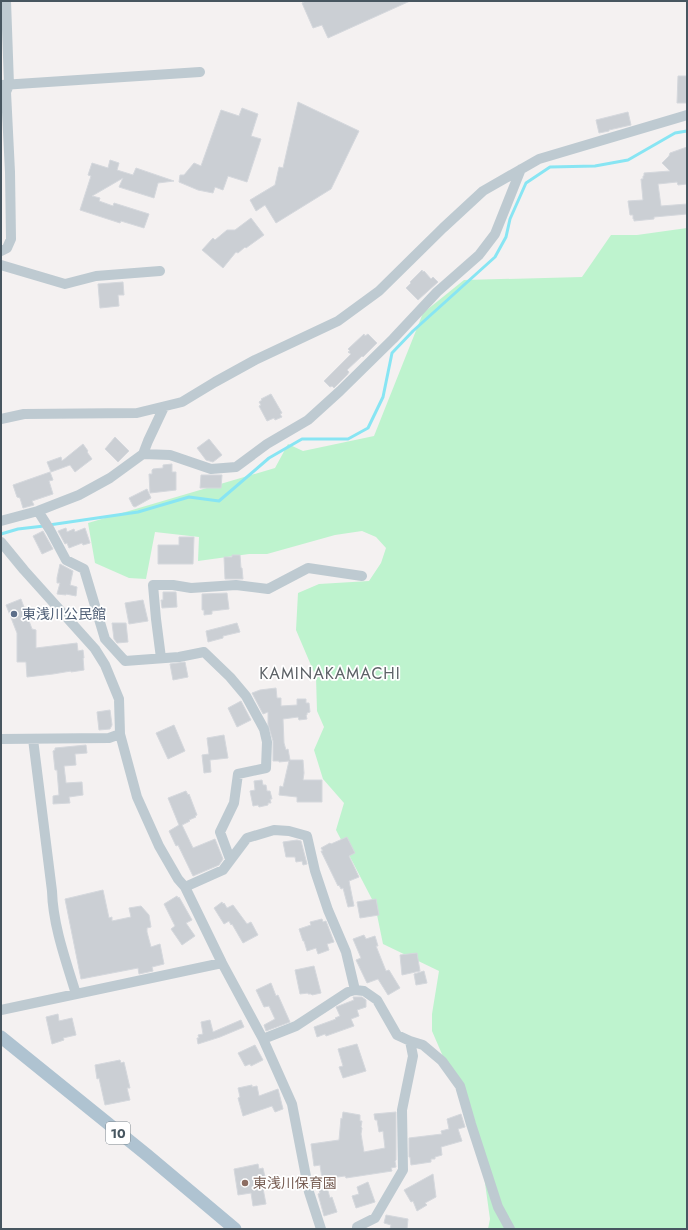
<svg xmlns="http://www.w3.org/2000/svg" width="688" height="1230" viewBox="0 0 688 1230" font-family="Jost,'Noto Sans JP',sans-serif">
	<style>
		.green { fill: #bef3ce }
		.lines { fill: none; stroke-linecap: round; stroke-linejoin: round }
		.stream { stroke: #88e5f3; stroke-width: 3 }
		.building { fill: #cbcfd4; stroke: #d5d8dd }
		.minor { stroke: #becad1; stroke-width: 10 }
		.major { stroke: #afc3d1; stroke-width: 13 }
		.service-dot { fill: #5c6f8a; stroke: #fff; stroke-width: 1.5 }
		.education-dot { fill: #8d6e63; stroke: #fff; stroke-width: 1.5 }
		.labels { text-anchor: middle; stroke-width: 3.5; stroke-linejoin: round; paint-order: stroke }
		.shield { fill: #fff; stroke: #7e8990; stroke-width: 1 }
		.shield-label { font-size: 13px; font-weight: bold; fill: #475660 }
		.service-label { font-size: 14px; fill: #4e5e75; stroke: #fff; text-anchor: start }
		.education-label { font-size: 14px; fill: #785e54; stroke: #fff; text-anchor: start }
		.quarter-label { font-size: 16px; letter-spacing: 1px; fill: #5d6267; stroke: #fff }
	</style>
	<rect width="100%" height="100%" fill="#f4f1f1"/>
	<!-- green -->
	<path class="green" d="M687,228V1229H488L490,1219L479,1140L432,1031V1014L439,971L383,944L375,905L336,830L344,803L323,779L314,750L324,727L317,711L316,677L296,630L298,593L319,584L369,581L381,563L386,548L376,537L362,531L335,535L267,554H249L198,561L199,537L155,532L146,579L129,578L95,563L88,523L275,468L288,444L303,451L374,436L423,313L464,280L582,277L611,235H637Z"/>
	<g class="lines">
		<!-- stream -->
		<path class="stream" d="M49,525L138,512L189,497L219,501L269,458L302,439H348L368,428L383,397L392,353L413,331L495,257L506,237L510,219L526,183L550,167L595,166L628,160L675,133L687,131
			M1,534L18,529L44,526"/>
	</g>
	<!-- building -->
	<path class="building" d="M306,1H410L328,38L322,25L313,28L302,3Z
		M678,76H687V103H677Z
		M298,102L359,131L331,189L276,223L265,205L256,211L250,200L275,185L279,167L283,168Z
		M242,108L258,114L251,136L261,139L247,182L228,176L223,190L215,187L213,193L198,190L179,182L180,175H184L194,163L201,166L221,110L239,116Z
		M628,112L631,125L609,130V131L599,133L596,120Z
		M687,147V184L678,185L677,182L658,184L661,206L687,204V214L654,217V219L634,221V219H633V215H630L628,201L643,200L641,179H643V176H644V173L670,171L662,163L669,156L670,153Z
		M110,160L119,163L117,170L133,175L136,168L174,181L158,183L154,198L119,187L123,178L92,196L100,198L99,201L113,206L114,203L149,214L144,228L121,221L120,223L80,210L91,176L88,175L92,163L108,168Z
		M251,218L264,235L246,248L245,247L238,253L236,252L223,268L202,250L213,238L215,240L227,230H235Z
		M422,270L423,272L424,271L431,279L433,277L438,282L418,300L406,288L411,283L410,282Z
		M123,282L124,295H118L119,306L100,308L98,284Z
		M364,334L365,336L368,334L377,343L363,357L362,356L347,370L349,372L347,375L334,388L332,386L330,387L324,381L351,354L348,352L350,351L348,349Z
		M271,394L282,413L280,414L282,417L275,420L274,418L267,421L259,406L261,405L259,402L262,400L261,399Z
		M115,437L129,451L118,462L105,449Z
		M209,439L222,455L213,462L206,460L197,448Z
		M83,444L88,451L87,452L92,459L75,472L70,465L51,472L47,462L61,457L62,461Z
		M172,464V472H176V490L150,493L149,474H152V470L153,469L163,468V465Z
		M50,472L53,480L49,481L53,494L32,501L34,505L23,508L20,498L17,497L13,485Z
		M201,475H222L221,488H200Z
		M147,489L151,498L135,507L133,506L129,498Z
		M66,528L67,532L74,529L75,532L85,528L90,543L83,545L82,543L69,548L67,543L65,544L58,531Z
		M43,531L53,549L42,554L33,536Z
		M179,537H194L193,564H158V545H179Z
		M232,555H240L241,568H242L243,579H225L224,557H232Z
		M60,564L73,571L70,585L77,587L76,596L66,594V595L57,594L60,583H57V578Z
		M163,592H176L177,607L162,608L161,600H163Z
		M227,593L229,609L212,611V614L204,615V610H202V594Z
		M21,599L32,629L36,630V648L77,643L78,651L83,650L84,658H83L84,670L71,672V671L53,674L27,677L26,662H17V633L6,605Z
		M143,600L148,621L129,624L125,603Z
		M112,623H126L128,642L117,643L114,639Z
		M237,623L240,632L223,636V638L208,642L206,631Z
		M185,662L188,677L173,680L170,664Z
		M276,688L277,698H281V706L297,705V699H306V703H309L310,712L307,713V715H306L307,719L299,720L298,717L283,719L284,743L286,750L288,749L290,760H303L304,773L303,780H322V802H297V797L279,795L280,786L283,787L289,761L279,762V761H273V741L268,724V712L263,714L252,693L260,690Z
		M241,701L251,720L237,727L228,708Z
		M110,710L112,725L110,729L99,730L97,712Z
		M174,725L185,751L168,759L156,733Z
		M224,735L228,758L210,760L211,772L204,773L202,755L209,754L207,738Z
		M86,745L87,753L75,754L76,765L64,766L66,783L82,782L83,795L69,797L70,803L53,804V796L59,795L57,770H55L53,751L55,750V748Z
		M262,780L263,785H266L267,791H270L272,799H270L271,803H268V805L259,807L258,805L253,806L250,791L255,790L254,781Z
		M186,791L188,795L189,794L197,815L195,816L196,817L189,820L190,821L182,825L193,848L215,839L223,859L219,865L193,876L178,845L176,846L169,831L179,825L168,798Z
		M347,837L355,853L349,856L359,877L349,881L354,906L348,907L343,888L341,889L339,885L338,886L321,851H323L321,848L330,843L331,844Z
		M297,840L301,841L307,864L303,865L302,861L296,862L295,857H286L283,842Z
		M103,890L109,918L112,917V921L131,917L129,908L141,906L149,915L151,927L147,928V932L151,947L160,944L164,964L152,967L153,971L139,974L138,968L81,979L65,899Z
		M177,896L178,898L179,897L192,920L186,923L195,936L182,945L171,929L175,926L164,904Z
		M376,899L379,915L360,918L357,902Z
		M222,902L223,904L224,903L227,908L233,905L247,924L251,922L258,935L243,943L232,924L231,925L229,921L224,924L214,908Z
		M322,919L323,922L326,921L334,942L327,944L329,950L318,954L316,948L307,951L304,941H303L299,929L311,925L310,922Z
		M364,935L366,939L375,936L378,946H376L386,971L389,970L400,988L388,995L378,979L367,983L356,960L361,958L353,939Z
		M417,953L420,971L402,975L400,955Z
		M314,966L321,993L312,995L311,994H308V993L300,994L295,970Z
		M424,971L427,983L416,985L414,974Z
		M271,983L276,996L278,995L290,1022L266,1031L264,1025L275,1019L269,1006L264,1007L256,990Z
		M353,997H362L366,1000V1007L357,1010L359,1016L351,1019L354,1026L326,1036L325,1034L317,1037L314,1027L336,1019L335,1018L340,1016L336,1007L354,1000Z
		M58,1014L59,1021L72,1018L76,1035L63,1038L64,1040L52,1044L46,1017Z
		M210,1020L213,1032L241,1020L244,1027L220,1037L198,1044L197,1038H199L198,1035L203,1034L201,1022Z
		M357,1044L366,1071L343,1078L339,1067L343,1066L338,1049Z
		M255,1045L263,1060L251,1066L250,1064L245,1066L238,1053Z
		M120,1060L121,1063L124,1062L130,1088H127L130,1100L105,1105L99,1078L97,1079L95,1065Z
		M252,1085V1087L257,1086L259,1096L278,1089L283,1109L275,1112L272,1106L243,1116L238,1098L240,1097L238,1088Z
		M343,1112L360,1115V1121H362L361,1127L362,1128L361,1134L364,1152L385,1148L383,1131L379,1132L377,1120H375L374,1114L396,1112V1160L395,1161L396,1167L391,1168L392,1171L346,1178L345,1176L322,1179L320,1165L314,1166L311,1144L339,1140L341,1118L342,1119Z
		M461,1114L465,1127L458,1129L462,1141L441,1147L442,1155L435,1157V1159H431V1162L411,1165L410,1157H409V1138L442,1134L441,1131L449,1129L447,1119Z
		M258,1164L259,1169L263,1168L265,1177L261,1178L266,1204L253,1206L251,1193L238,1195L234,1169Z
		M433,1174L436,1197L425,1203L427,1205L417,1211L413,1201L411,1202L404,1190Z
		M368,1182L375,1202L356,1208L352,1196L359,1194L357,1187Z
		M326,1184L330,1198L332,1197L337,1212L324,1216L318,1194L320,1193L318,1186Z
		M386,1215L408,1219L407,1229H390L391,1225L384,1223Z"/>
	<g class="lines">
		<!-- minor -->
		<path class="minor" d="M2,85L200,72
			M1,251L7,248L11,239L10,172L6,92L9,85L6,1
			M1,265L65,284L96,276L160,271
			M1,419L24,414L137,413L182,402L215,382L255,360L338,321L379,291L443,228L483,191L539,159L687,115
			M143,454L170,455L211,469L236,467L267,444L308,420L340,391L393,339L437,292L479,255L495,234L521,169
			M38,511L50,530L66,560L84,569L105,639L125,661L179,657L204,652L230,677L246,696L264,729L267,742L266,768L238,774L234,803L220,832L230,859
			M1,521L38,511L79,495L110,478L143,454L148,441L164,407
			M1,542L24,570L95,649L105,665L119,699L120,734L137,797L159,846L178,879L185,887L222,963L263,1039L292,1104L309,1192L321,1229
			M161,658L156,619L153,585H173L191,588L236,585L268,589L308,568L362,576
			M1,739L109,738L120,734
			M33,739L52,891C53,926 66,961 76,994
			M185,887L223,870L247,838L274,830L289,831L307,836L315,871L328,910L346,952L355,990
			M1,1010L222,963
			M263,1039L296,1026L348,992L355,990L364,991L377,1000L397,1035L410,1041L423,1045L442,1061L460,1086L471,1124L498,1207L510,1229
			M357,1229V1227L375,1218L403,1170L402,1110L413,1056L410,1041"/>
		<!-- major -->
		<path class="major" d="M1,1037L147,1155L235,1229"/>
	</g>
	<!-- markers -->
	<circle class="service-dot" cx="14" cy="614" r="4"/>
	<circle class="education-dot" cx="245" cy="1183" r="4"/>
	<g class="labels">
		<!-- shield labels -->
		<rect class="shield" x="106" y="1122" width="24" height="22" rx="3"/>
		<g class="shield-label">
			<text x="118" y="1138">10</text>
		</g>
		<!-- service labels -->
		<g class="service-label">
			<text x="22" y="619">東浅川公民館</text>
		</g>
		<!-- education labels -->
		<g class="education-label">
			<text x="253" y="1188">東浅川保育園</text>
		</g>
		<!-- quarter labels -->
		<g class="quarter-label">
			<text x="330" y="679">KAMINAKAMACHI</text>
		</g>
	</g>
	<!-- border -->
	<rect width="688" height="1230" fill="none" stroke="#475660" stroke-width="4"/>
</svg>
